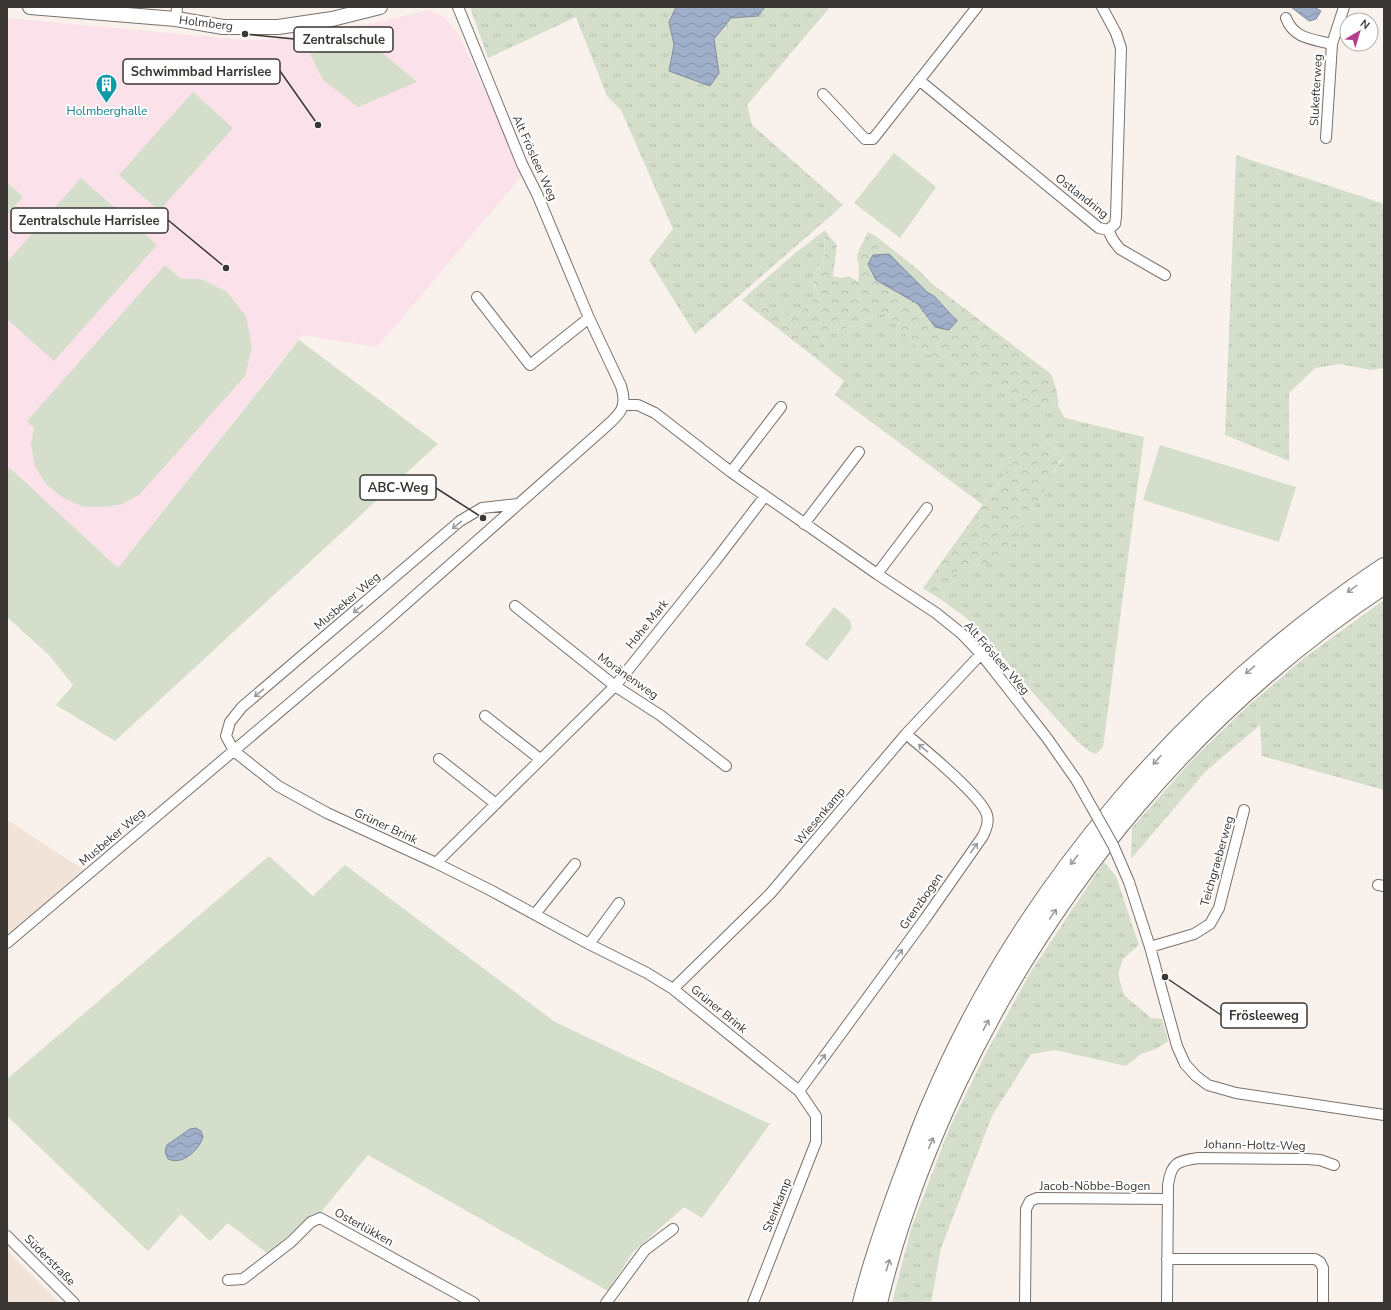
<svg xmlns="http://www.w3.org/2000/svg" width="1391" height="1310" viewBox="0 0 1391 1310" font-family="'Nunito Sans',sans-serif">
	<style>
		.built { fill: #f1e3d8 }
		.education { fill: #fbe1e9 }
		.grass { fill: url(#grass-tufts) }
		.forest { fill: url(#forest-crowns); fill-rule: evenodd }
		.green { fill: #d4decb }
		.water { fill: url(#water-waves); stroke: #828b9d }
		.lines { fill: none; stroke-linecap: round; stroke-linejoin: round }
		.street-casing { stroke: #79726d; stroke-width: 12 }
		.secondary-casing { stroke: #79726d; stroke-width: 16 }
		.highway-casing { stroke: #79726d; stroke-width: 20 }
		.street { stroke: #fff; stroke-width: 10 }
		.secondary { stroke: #fff; stroke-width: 14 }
		.highway { stroke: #fff; stroke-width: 18 }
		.street-bridge-casing { stroke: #79726d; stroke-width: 12; stroke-linecap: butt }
		.street-bridge { stroke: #fff; stroke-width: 10 }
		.oneway { stroke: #9c9a9a }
		.labels { text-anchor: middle; stroke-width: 4; stroke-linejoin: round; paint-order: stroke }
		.street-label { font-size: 12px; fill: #393634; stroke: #fff }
		.culture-label { font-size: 12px; fill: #0d838f; stroke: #fff }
		.leader { fill: none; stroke: #393634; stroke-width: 1.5 }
		.callout-dot { fill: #393634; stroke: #fff; stroke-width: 1.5 }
		.callout { fill: #fff; stroke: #393634; stroke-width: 1.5 }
		.callout-label { font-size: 13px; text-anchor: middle; font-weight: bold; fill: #393634 }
	</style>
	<defs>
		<pattern id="grass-tufts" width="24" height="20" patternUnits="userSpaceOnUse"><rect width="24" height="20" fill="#d4decb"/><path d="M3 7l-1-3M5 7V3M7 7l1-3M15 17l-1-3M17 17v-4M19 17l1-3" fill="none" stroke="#b7bfaf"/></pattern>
		<pattern id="forest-crowns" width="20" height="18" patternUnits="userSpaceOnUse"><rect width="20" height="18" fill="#d4decb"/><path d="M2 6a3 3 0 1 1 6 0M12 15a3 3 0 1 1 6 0" fill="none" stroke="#b7bfaf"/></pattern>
		<pattern id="water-waves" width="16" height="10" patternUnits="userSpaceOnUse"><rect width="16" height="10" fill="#a1b0ca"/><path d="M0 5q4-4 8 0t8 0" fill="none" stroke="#8490a5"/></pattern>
	</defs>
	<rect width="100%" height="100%" fill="#f9f1eb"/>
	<!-- built -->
	<path class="built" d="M7,820L86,871L7,936Z
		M7,1250L60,1303H7Z"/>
	<!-- education -->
	<path class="education" d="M429,10L445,18L459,35L523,174L400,321L376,347L302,335L118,568L10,468L7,471V215L23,197L7,182V18L244,40L278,39L379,22Z"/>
	<!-- grass -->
	<path class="grass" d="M470,7H676L669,22L674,45L669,71L719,73L714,39L731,18L758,16L765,7H830L747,105L752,125L843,205L695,334L649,260L673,229L621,110L607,96L576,17L488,58Z
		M1236,155L1384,204V368L1371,370L1340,364L1315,368L1289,393V461L1225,435Z
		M825,230L829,236L824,237L825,249L823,261L816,271L814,286L818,292C814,303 802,311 793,318L769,307L763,308L758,313L742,300L794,254Z
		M885,312L917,347L938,359H951C966,374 961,376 985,378L989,383L1003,389L1026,408L1038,404L1049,409L1058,406L1065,418L1144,437L1103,747L1096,754L1089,751L1076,740L1033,693L985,635L965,617L940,599L953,575L964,567L987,564L1064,457L1038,434L992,491L983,505L835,395L844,381L822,363L818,346L824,336L838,332L856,323Z
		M1384,600V790L1262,756L1260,725L1205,772L1131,859L1132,828L1192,760L1248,706L1304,658Z
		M1104,862L1116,876L1139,945L1123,959L1118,974L1124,995L1151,1018L1162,1019L1168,1041L1156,1049L1141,1054L1126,1066L1055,1050L1031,1054L992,1116L941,1248L931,1303H892L911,1229L949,1129L985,1055L1030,973Z"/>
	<!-- forest -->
	<path class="forest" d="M868,232L877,237L921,272L931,283L1051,374C1055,385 1059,395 1058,406L1049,409L1038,404L1026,408L1003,389L989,383L985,378C961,376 966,374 951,359H938L917,347L885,312L856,323L838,332L824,336L818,346L822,363L758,313L763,308L769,307L793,318C802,311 814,303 818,292C807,273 818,274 823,260C826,253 825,244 824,237L829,236L837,245L833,276L841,278L849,276L858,282L859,269L857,256L859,250ZM927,292L934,296L957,321L935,327L918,304Z
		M1038,434L1064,457L1059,462L1006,557L987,564L964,567L953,575L940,599L923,588L1019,454Z"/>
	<!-- green -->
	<path class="green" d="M367,40L417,82L358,107L323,80L310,54Z
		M193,92L233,128L159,211L119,175Z
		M894,153L936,187L900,238L854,203Z
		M81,178L157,245L54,361L7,319V262Z
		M7,182L23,197L7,215Z
		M165,265L181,279H201L227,292L246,316L252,347L245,376L140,494L123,504L104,507H84L63,498L46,484L35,466L31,445L34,428L27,421Z
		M299,340L438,444L115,741L56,705L73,685L49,655L7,617V471L10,468L118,568Z
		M1160,445L1296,487L1279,542L1143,500Z
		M834,607L850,620L852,628L827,661L805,644Z
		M269,856L313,896L345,865L555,1022L770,1124L702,1218L684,1207L633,1252L608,1291L368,1155L321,1212L313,1213L268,1254L228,1223L210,1241L181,1214L148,1251L7,1116V1079Z"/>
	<!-- water -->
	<path class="water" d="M676,7H765L758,16L731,18L714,39L719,73L710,86L669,71L674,45L669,22Z
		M1291,7H1314L1321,11L1316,19L1309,21Z
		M889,254L927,292L934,296L957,321L949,330L935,327L918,304L876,280L868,264L873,255Z
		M196,1128L201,1131L203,1137C199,1150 182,1166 168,1159L165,1152L167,1145L190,1129Z"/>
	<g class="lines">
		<defs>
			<path id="street" d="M1286,18C1294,39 1312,39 1332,44
				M176,19L177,7
				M919,80L1099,228L1108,230L1115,224L1116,217L1121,48L1116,33L1102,7
				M823,94L865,139H873L977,7
				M1326,138L1332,44L1344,7
				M1108,230L1113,240L1120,249L1165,275
				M477,297L530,365L589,318
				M623,405H638L655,413L731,472L877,574L936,613L961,633L981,654L1047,738L1077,781
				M731,472L781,407
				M518,504L482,508L460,521L242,707L230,722L226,736L234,751L278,786L327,813L436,863L490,890L589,944L647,973L673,989L799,1091L816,1116V1142L753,1303
				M804,524L859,452
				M877,574L927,508
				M515,606L615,686L660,715L726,766
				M485,716L540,759
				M439,759L496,804
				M436,863L615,686L716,560L765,496
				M1129,882L1150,947L1177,1046L1185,1064L1196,1076L1208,1085L1236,1093L1384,1115
				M1378,885L1384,886
				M535,914L575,864
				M7,943L382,625L601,431C617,416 629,410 621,386L589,318L537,194L522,164L458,7
				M589,944L619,903
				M1150,947L1194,934L1210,924L1219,908L1244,810
				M673,989L770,894L906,734L981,654
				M799,1091L925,919L983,836C986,829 989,823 987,815C983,798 923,748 906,734
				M7,1236L74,1303
				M1167,1259H1315L1320,1262L1323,1268V1303
				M228,1280L243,1279L291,1242L311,1222L320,1218L474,1303
				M606,1303L645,1250L673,1229
				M1025,1303L1026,1209L1030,1201L1037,1198L1168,1199
				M1167,1303L1168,1185C1171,1163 1177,1161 1198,1158L1307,1159L1320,1160L1334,1165"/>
			<path id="secondary" d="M30,7L176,19L223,27H278L332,19L380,7"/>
			<path id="highway" d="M862,1303C873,1258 889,1214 905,1171C914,1148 922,1124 932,1102C1024,885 1189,697 1384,567
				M878,1303C896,1227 924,1153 957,1083C1053,882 1198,708 1384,585"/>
		</defs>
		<!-- street casing -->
		<use href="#street" class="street-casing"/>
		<!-- secondary casing -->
		<use href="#secondary" class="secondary-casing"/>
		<!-- highway casing -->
		<use href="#highway" class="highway-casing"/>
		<!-- street -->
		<use href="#street" class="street"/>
		<!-- secondary -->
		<use href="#secondary" class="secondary"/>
		<!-- highway -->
		<use href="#highway" class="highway"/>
		<defs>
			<path id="street-bridge" d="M1077,781L1113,845L1129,882"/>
		</defs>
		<!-- street-bridge casing -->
		<use href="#street-bridge" class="street-bridge-casing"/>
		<!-- street-bridge -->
		<use href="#street-bridge" class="street-bridge"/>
	</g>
	<!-- one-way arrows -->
	<defs><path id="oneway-shaft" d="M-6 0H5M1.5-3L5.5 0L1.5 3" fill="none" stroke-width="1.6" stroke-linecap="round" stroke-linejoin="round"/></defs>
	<g class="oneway">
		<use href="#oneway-shaft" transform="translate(457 525) rotate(141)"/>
		<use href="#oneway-shaft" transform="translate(1352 589) rotate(144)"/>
		<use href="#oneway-shaft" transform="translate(358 609) rotate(140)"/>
		<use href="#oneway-shaft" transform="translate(1250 670) rotate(140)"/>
		<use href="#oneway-shaft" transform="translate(259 693) rotate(140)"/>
		<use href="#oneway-shaft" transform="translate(923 748) rotate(-140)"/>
		<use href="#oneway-shaft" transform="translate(1157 760) rotate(132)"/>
		<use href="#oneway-shaft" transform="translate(974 848) rotate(-55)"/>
		<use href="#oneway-shaft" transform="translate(1074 860) rotate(128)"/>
		<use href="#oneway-shaft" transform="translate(1053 914) rotate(-55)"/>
		<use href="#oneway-shaft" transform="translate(899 954) rotate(-54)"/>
		<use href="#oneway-shaft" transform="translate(986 1025) rotate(-62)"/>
		<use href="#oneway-shaft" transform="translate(822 1059) rotate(-54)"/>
		<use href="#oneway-shaft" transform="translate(931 1143) rotate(-67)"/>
		<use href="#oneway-shaft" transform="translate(888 1265) rotate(-73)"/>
	</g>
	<!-- icons -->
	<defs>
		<symbol id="building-pin" viewBox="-11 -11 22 30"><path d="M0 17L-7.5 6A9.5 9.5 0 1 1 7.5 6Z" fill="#0f9aa8" stroke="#fff"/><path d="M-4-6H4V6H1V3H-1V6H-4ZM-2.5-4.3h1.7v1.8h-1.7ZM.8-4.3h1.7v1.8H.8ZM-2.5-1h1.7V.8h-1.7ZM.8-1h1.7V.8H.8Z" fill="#fff"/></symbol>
	</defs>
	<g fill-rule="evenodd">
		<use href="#building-pin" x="94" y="72" width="25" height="34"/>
	</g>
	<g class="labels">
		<!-- street labels -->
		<g class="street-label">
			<text transform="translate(206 23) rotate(7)" y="4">Holmberg</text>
			<text transform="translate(1316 90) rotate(-87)" y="4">Slukefterweg</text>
			<text transform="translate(535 158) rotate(66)" y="4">Alt Frösleer Weg</text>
			<text transform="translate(1082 196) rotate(38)" y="4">Ostlandring</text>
			<text transform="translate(347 601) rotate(-40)" y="4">Musbeker Weg</text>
			<text transform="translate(647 624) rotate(-51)" y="4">Hohe Mark</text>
			<text transform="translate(997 658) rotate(49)" y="4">Alt Frösleer Weg</text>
			<text transform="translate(628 676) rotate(35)" y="4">Moränenweg</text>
			<text transform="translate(820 816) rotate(-50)" y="4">Wiesenkamp</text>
			<text transform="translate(386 826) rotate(25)" y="4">Grüner Brink</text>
			<text transform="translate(112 837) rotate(-40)" y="4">Musbeker Weg</text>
			<text transform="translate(1217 861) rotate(-74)" y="4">Teichgraeberweg</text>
			<text transform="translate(921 901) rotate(-55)" y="4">Grenzbogen</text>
			<text transform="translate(719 1009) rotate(39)" y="4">Grüner Brink</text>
			<text transform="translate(1255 1145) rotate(1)" y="4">Johann-Holtz-Weg</text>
			<text x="1095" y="1190">Jacob-Nöbbe-Bogen</text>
			<text transform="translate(777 1205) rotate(-68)" y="4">Steinkamp</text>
			<text transform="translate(364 1227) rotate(29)" y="4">Osterlükken</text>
			<text transform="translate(50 1260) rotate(45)" y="4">Süderstraße</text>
		</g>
		<!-- culture labels -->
		<g class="culture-label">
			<text x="107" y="115">Holmberghalle</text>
		</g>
	</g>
	<!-- callouts -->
	<path class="leader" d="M245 34L294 39M318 125L280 71M226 268L168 220M483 518L436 488M1165 977L1221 1015"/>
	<g class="callout-dot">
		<circle cx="245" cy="34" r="4"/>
		<circle cx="318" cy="125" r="4"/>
		<circle cx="226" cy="268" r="4"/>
		<circle cx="483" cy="518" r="4"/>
		<circle cx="1165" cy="977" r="4"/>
	</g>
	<g class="callout">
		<rect x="294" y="27" width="99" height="25" rx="4"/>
		<rect x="123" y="59" width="157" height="25" rx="4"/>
		<rect x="11" y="208" width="157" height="25" rx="4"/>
		<rect x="360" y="475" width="76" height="25" rx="4"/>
		<rect x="1221" y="1003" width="86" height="25" rx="4"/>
	</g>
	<g class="callout-label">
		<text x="344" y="44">Zentralschule</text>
		<text x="201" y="76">Schwimmbad Harrislee</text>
		<text x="89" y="225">Zentralschule Harrislee</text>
		<text x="398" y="492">ABC-Weg</text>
		<text x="1264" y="1020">Frösleeweg</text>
	</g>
	<!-- border -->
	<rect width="1391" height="1310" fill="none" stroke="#393634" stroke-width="16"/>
	<!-- north arrow -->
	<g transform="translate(1359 32) rotate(38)"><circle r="19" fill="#ffffff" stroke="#b0afae"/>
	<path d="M0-3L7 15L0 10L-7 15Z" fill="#b63c8e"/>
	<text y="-6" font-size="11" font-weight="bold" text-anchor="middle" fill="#393634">N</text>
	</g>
</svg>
